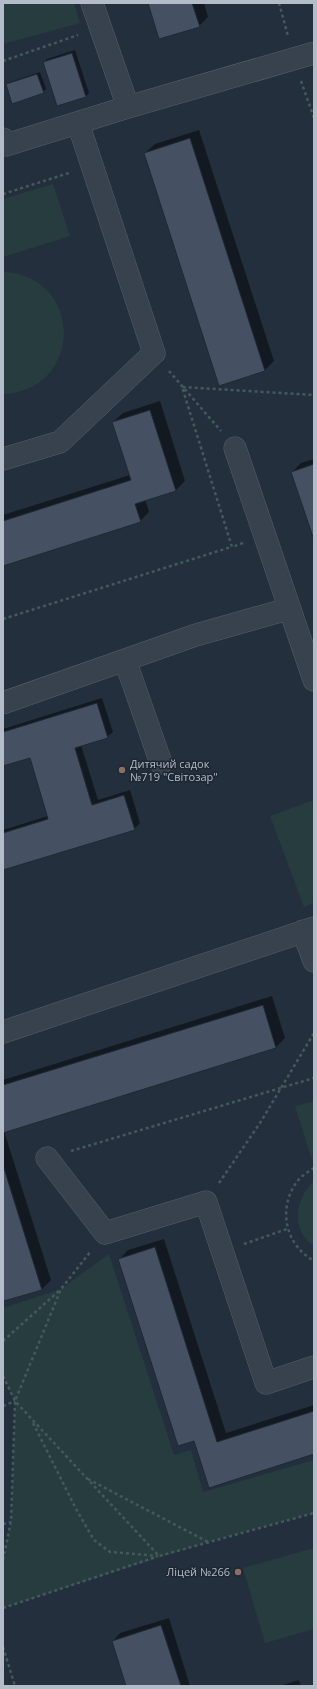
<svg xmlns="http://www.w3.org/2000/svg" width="317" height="1689" viewBox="0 0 317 1689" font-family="'Open Sans',sans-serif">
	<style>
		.green { fill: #263c3f }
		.shadow { fill: #0007 }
		.building { fill: #455162; stroke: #1f2835 }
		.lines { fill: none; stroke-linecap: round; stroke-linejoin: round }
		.minor-casing { stroke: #565f6c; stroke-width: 23 }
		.path { stroke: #44595c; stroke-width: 2.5; stroke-dasharray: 3 3; stroke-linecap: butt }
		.minor { stroke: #38414e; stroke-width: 22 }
		.education-dot { fill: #8d6e63; stroke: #1d2633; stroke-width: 1.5 }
		.labels { text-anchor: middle; stroke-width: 3; stroke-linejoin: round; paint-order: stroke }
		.poi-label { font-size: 11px; fill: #b4bcc9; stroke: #1d2633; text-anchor: start }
	</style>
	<rect width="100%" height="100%" fill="#242f3e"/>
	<!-- green -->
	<path class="green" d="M3,3H74L80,23L3,44Z
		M53,184L70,236L3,257V199Z
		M3,272C84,275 84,391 3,394Z
		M314,800V903L304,907L270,816Z
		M314,1101V1159L312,1160L295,1106Z
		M314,1181V1246C290,1231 295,1198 314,1181Z
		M109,1254L174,1455L191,1450L203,1492L314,1460V1513L208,1542L3,1608V1560L11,1521L15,1401L3,1376V1308L61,1289Z
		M314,1548V1629L265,1643L243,1568Z"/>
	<!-- shadow -->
	<path class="shadow" d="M149,3H204L208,17L199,26Z
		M75,50L89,93L86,96L44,62L47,59Z
		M40,72L46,89L43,92L7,85L10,82Z
		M199,130L274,361L265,370L220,384L145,153L155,144Z
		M160,401L185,481L176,490L145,499L149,512L140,521L3,565V515L130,475L113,422L123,413Z
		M314,459V537L292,472L301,463Z
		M102,698L113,732L107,737L81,745L98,800L130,790L140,823L134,829L3,869V830L48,816L30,757L3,765V729Z
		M272,996L285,1038L276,1047L4,1131L51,1280L42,1289L3,1294V1080Z
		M164,1239L226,1433L314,1405V1453L195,1440L119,1260L128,1250Z
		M169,1618L190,1686H127L113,1641L120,1633Z
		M299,1680L301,1686H279Z"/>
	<!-- building -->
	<path class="building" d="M148,3H192L200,27L159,39Z
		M72,53L86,97L57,106L43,62Z
		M37,74L44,93L12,104L6,84Z
		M190,138L265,371L219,386L144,153Z
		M150,410L176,491L135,504L141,522L3,566V521L131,480L112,422Z
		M314,464V540L291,472Z
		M97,703L108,738L75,748L92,805L124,795L135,830L3,870V833L48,819L30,758L3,766V732Z
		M263,1005L276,1048L3,1133V1085Z
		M3,1165L42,1290L4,1301L3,1297Z
		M155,1247L217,1442L314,1411V1454L209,1488L194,1441L178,1446L118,1259Z
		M161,1625L181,1686H126L112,1641Z"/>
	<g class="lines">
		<defs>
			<path id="minor" d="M92,3L128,107
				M3,139L6,145L128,107L314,53
				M235,448L314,680
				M3,459L60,442L154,353L78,123
				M125,660L161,763
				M3,703L196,635L288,609
				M303,931L314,961
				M3,1032L314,928
				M47,1158L105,1233L206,1202L266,1383L314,1367"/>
		</defs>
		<!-- minor casing -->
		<use href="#minor" class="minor-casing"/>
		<!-- path -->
		<path class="path" d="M279,3L288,36
			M3,61L78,35
			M301,81L314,118
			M3,194L69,173
			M169,371L221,431
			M243,543L232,547L182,387L314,395
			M3,619L231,547
			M71,1151L314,1078
			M314,1168C309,1171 303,1175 299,1179C277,1206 284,1244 314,1261
			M219,1183L260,1123L314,1033
			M244,1244L287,1229
			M3,1341L60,1290
			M3,1376L15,1401L159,1556L314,1513
			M3,1406L15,1401
			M33,1423L76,1509L94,1540L110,1552L158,1556
			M88,1479L208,1542
			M3,1524L11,1522
			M3,1560L11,1521L15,1401L61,1289L91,1251
			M3,1608L156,1557
			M3,1647L15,1686"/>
		<!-- minor -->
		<use href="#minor" class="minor"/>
	</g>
	<!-- markers -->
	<g class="education-dot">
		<circle cx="122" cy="770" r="4"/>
		<circle cx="238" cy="1572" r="4"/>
	</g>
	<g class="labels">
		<!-- poi labels -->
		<g class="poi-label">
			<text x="130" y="768">Дитячий садок<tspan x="130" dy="13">№719 "Світозар"</tspan></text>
			<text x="230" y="1576" text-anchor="end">Ліцей №266</text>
		</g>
	</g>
	<!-- border -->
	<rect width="317" height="1689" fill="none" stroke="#b4bcc9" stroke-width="8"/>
</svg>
